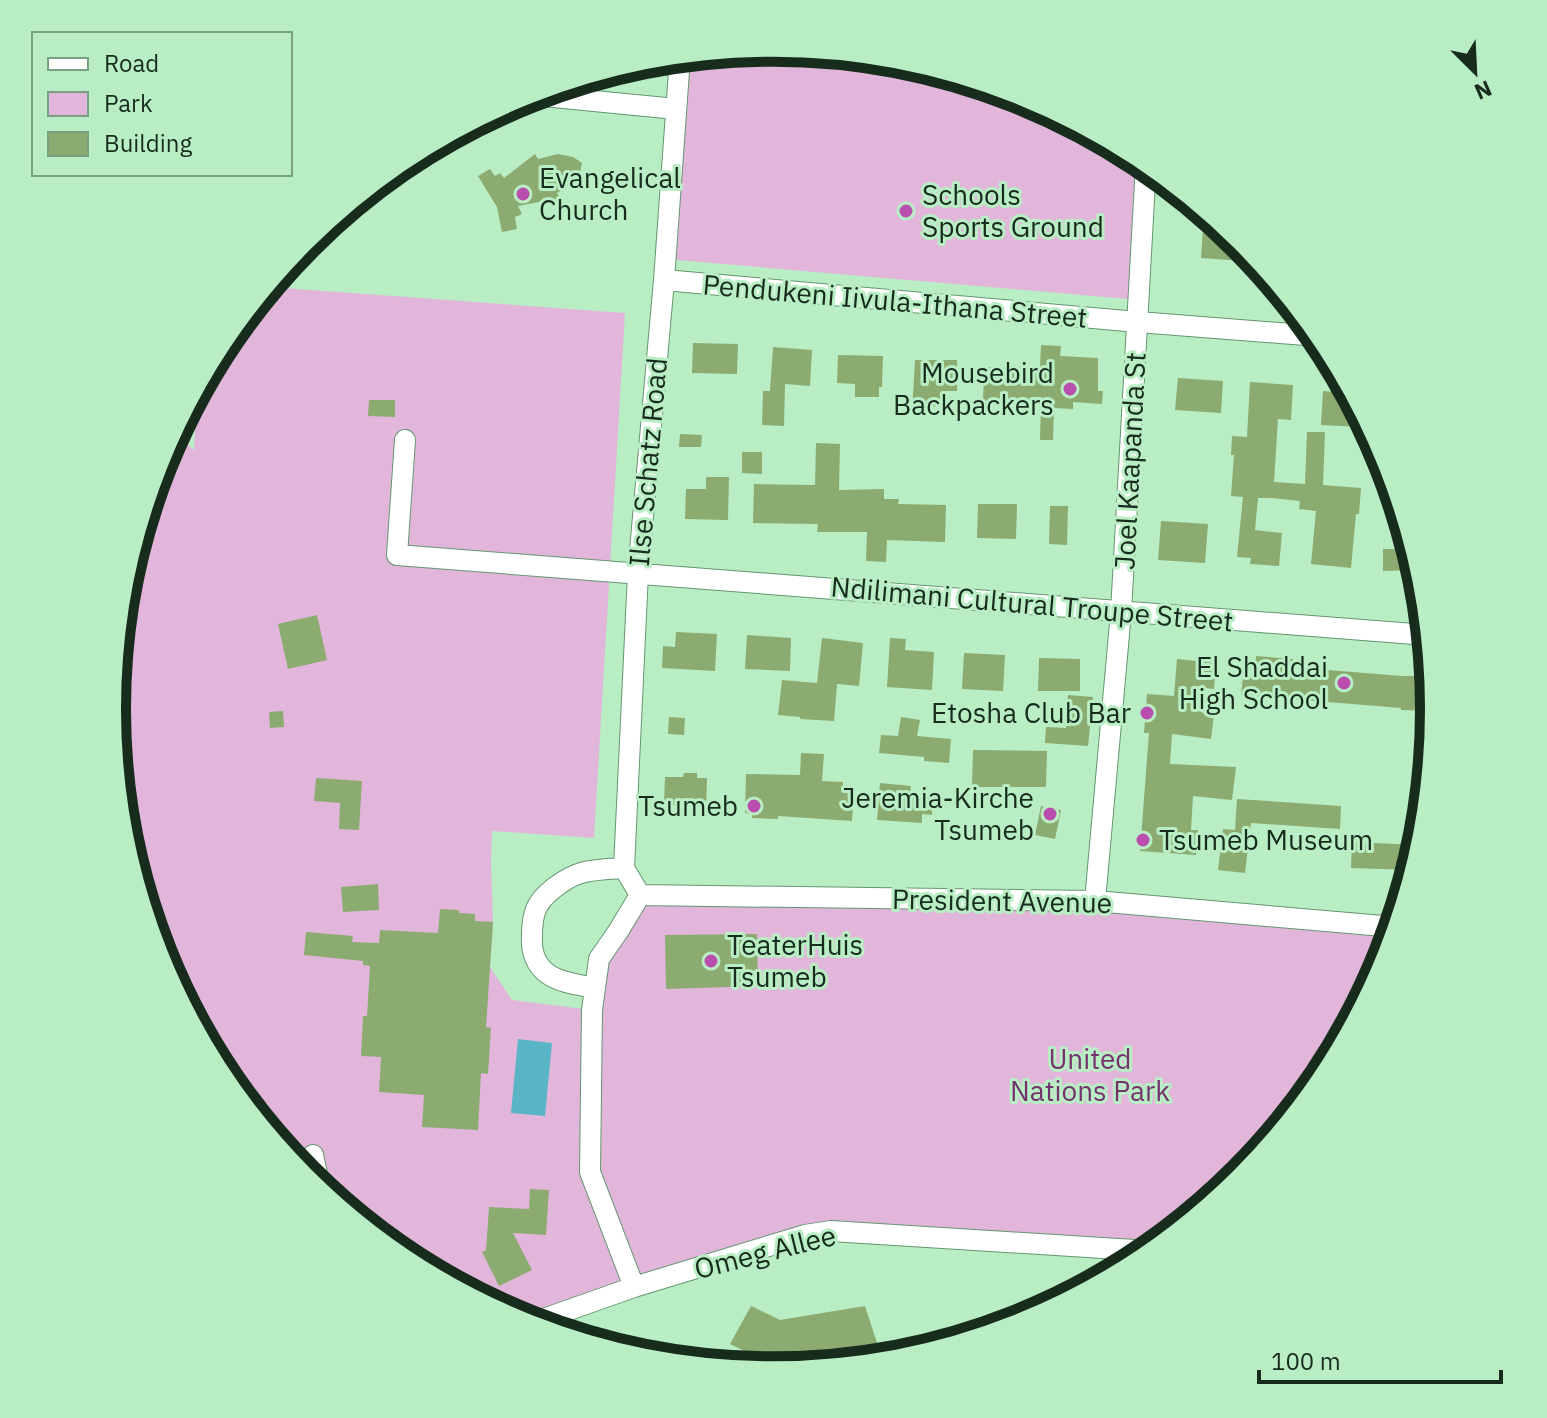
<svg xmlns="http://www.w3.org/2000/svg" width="1547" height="1418" viewBox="0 0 1547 1418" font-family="'IBM Plex Sans',sans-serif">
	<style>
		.green { fill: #e2b6db }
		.water { fill: #59b5c6 }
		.building { fill: #8bab70 }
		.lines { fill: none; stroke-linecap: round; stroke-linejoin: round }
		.minor-casing { stroke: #649670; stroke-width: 22 }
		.minor { stroke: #fff; stroke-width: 20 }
		.poi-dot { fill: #b94eaf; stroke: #b9eec5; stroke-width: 3 }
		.labels { text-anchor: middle; stroke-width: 6; stroke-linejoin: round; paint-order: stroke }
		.poi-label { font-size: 28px; fill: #182c1d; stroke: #b9eec5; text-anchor: end }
		.street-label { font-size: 28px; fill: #182c1d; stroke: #b9eec5 }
		.park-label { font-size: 28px; fill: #75336e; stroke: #b9eec5 }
		.rim { fill: none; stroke: #182c1d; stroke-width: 10 }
	</style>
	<rect width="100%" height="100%" fill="#b9eec5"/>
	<!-- green -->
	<path class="green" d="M774,48L903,61L1027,98L1141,160L1139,300L665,259L680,57Z
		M269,287L625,313L594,838L492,831L491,861L493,922L490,967L512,1000L592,1010L599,959L640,895L1095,901L1396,923L1384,962L1323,1077L1241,1177L1148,1253L831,1231L532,1323L520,1320L406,1258L306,1176L224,1076L163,962L125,838L113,709L125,580L163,456L175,433L194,450L197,391L224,341Z"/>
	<!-- water -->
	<path class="water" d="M518,1039L552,1043L545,1116L511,1113Z"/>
	<!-- building -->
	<path class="building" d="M535,154L538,159L558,154L573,157L582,163L580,173L574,183L557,193L560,198L518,206L522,214L515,217L517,229L502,232L497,207L478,176L490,169L495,176L500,173L504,178Z
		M1203,227L1224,228L1241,242L1258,262L1201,258Z
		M693,343L738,344L737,374L692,373Z
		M1041,345L1061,346L1060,356L1098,358V391H1103L1102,404L1073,402V409L1054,408L1053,440H1040L1041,404L983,403L984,367L1040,368Z
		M773,347L812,350L810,386L785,384L784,426L762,425L763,391H770Z
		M838,355L883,356L882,387H879V397H855V384L837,383Z
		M915,360H957V391H946L945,407L926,406V413H912Z
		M1178,378L1223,381L1221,413L1175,410Z
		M1250,382L1293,385L1291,420L1278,419L1274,482L1305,484L1307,432H1325L1323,485L1361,488L1359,514H1356L1351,568L1311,564L1316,511L1299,509L1300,501L1272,498H1258L1255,530L1282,533L1279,566L1250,564L1251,558L1237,557L1243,497L1231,496L1234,455H1231L1232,436L1247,437Z
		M1323,391L1350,393L1363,417V427L1321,425Z
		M369,400H395V417L368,416Z
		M680,434L702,435L701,447H679Z
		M816,443L840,444L839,490L884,489V499H899L898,504L946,505L945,542L887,540L886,562L866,561L867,532H817L818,524L753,523L754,484L815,485Z
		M742,452H762V474L742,473Z
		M706,477H729L728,520L685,519L686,489H706Z
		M978,504H1017L1016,539L977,538Z
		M1050,506H1068L1067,545L1049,544Z
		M1161,521L1208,524L1205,563L1158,560Z
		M1397,542H1410L1419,570L1383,571V549H1397Z
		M317,615L327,660L288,669L278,624Z
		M676,632L717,634L715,671L662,668L663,646L675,647Z
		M747,635L791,638L790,671L745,669Z
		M822,638L863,643L859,686L837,684L834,721L800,719V717L778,715L782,680L817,683Z
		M890,638L906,639L905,650L934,652L932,690L887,687Z
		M964,653L1005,655L1003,691L962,689Z
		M1256,656L1293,659L1292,676L1327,678L1328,670L1402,676H1431L1434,711L1401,710V708L1241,695L1243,677L1255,678Z
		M1039,658L1080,659V691H1038Z
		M1177,659L1216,663L1214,689L1205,688L1202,713L1214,714L1211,739L1172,734L1170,764L1236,767L1232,800L1193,796L1191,830H1198L1196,855L1140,851L1149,733H1144L1147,694L1174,696Z
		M1068,695L1093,697L1088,746L1045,743L1046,727L1066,728Z
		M283,711L284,727L270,728L269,712Z
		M669,717L685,718L684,735L668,734Z
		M901,717L920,720L917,736L951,739L949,763L924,761V757L879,753L881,735L898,736Z
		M973,750L1047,751L1046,787H972Z
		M801,753L824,754L822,781L843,782V790H854L852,821L778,816V819L752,818V814L745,813L746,774L800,775Z
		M684,773H697V778H707L706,807L664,805L665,777H683Z
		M316,778L362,781L359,830L339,829L340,803L314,801Z
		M880,783L911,786L910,795L933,796L932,815L922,814V823L877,820Z
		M1237,799L1341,806L1340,829L1251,823L1245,873L1218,870L1223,829L1235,830Z
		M1041,806L1061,810L1055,839L1035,835Z
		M1352,842L1420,845L1412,870L1351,868Z
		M378,884L379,910L343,912L341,887Z
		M440,909L459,910V913L475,914V921L493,922L486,1027L491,1028L488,1074L481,1073L478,1130L422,1127L424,1095L379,1092L381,1057L361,1056L363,1016H367L370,966L363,965V961L304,955L306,932L353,936L352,942L379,943L380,930L438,933Z
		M757,934L758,986L666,989L665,935Z
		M530,1189L549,1190L546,1235L513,1233L532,1270L499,1286L482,1252L486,1250L489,1207L529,1209Z
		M751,1306L780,1320L865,1306L878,1346L831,1363L767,1362L730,1344Z"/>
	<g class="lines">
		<defs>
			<path id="minor" d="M533,95L676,109
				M664,280L1138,322L1318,336
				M405,440L397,555L1427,635
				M624,868L638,573L664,280L680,57
				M624,868L640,895L1095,901L1395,927
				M1095,901L1121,612L1146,164
				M595,988C581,985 560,983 548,974C535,965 531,950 532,936C532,913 536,902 554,888C563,881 571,876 581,873C595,869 610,869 624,868
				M313,1155L320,1188
				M634,1287L590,1172L592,1010L599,959L619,930L640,895
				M532,1323L634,1287L805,1235L831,1231L1150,1251"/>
		</defs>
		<!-- minor casing -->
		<use href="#minor" class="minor-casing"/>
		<!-- minor -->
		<use href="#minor" class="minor"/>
	</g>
	<!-- markers -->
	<g class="poi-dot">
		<circle cx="523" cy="194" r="8"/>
		<circle cx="906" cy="211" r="8"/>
		<circle cx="1070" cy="389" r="8"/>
		<circle cx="1344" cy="683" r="8"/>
		<circle cx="1147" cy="713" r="8"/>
		<circle cx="754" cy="806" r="8"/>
		<circle cx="1050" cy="814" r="8"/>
		<circle cx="1143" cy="840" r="8"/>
		<circle cx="711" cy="961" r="8"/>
	</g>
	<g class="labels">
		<!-- poi labels -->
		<g class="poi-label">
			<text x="539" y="188" text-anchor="start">Evangelical<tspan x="539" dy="32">Church</tspan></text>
			<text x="922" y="205" text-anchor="start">Schools<tspan x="922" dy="32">Sports Ground</tspan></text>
			<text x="1054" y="383">Mousebird<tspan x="1054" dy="32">Backpackers</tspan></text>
			<text x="1328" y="677">El Shaddai<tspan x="1328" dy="32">High School</tspan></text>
			<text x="1131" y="723">Etosha Club Bar</text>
			<text x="1034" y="808">Jeremia-Kirche<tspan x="1034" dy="32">Tsumeb</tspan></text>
			<text x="738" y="816">Tsumeb</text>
			<text x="1159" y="850" text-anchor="start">Tsumeb Museum</text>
			<text x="727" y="955" text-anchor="start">TeaterHuis<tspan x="727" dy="32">Tsumeb</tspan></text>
		</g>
		<!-- street labels -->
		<g class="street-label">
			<text transform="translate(895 301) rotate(5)" y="10">Pendukeni Iivula-Ithana Street</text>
			<text transform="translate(1130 461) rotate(-87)" y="10">Joel Kaapanda St</text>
			<text transform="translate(648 462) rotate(-85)" y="10">Ilse Schatz Road</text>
			<text transform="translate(1032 604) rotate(5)" y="10">Ndilimani Cultural Troupe Street</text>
			<text transform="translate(1002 901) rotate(1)" y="10">President Avenue</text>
			<text transform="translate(765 1252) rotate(-14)" y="10">Omeg Allee</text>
		</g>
		<!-- park labels -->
		<g class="park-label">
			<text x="1090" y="1069">United<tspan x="1090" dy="32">Nations Park</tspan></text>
		</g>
	</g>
	<!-- crop -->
	<path d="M0 0H1547V1418H0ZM126 709a647 647 0 1 1 1294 0a647 647 0 1 1-1294 0Z" fill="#b9eec5" fill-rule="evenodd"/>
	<path class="rim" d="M126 709a647 647 0 1 1 1294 0a647 647 0 1 1-1294 0Z"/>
	<!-- legend -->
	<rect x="32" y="32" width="260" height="144" fill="#b9eec5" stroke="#79a082" stroke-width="2"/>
	<rect x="48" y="58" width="40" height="12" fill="#ffffff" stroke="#79a082" stroke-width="2"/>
	<text x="104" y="72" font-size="24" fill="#182c1d">Road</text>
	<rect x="48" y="92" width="40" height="24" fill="#e2b6db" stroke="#79a082" stroke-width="2"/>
	<text x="104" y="112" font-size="24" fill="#182c1d">Park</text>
	<rect x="48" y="132" width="40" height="24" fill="#8bab70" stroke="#79a082" stroke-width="2"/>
	<text x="104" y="152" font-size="24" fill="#182c1d">Building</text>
	<!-- north arrow -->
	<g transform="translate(1475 72) rotate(156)" stroke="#b9eec5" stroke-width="6" paint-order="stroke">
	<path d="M0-6L14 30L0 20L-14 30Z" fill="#182c1d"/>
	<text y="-12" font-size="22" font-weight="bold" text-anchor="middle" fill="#182c1d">N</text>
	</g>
	<!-- scale -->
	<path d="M1259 1370v12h242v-12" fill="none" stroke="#182c1d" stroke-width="4"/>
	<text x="1271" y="1370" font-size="24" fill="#182c1d" stroke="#b9eec5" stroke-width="6" paint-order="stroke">100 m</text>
</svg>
